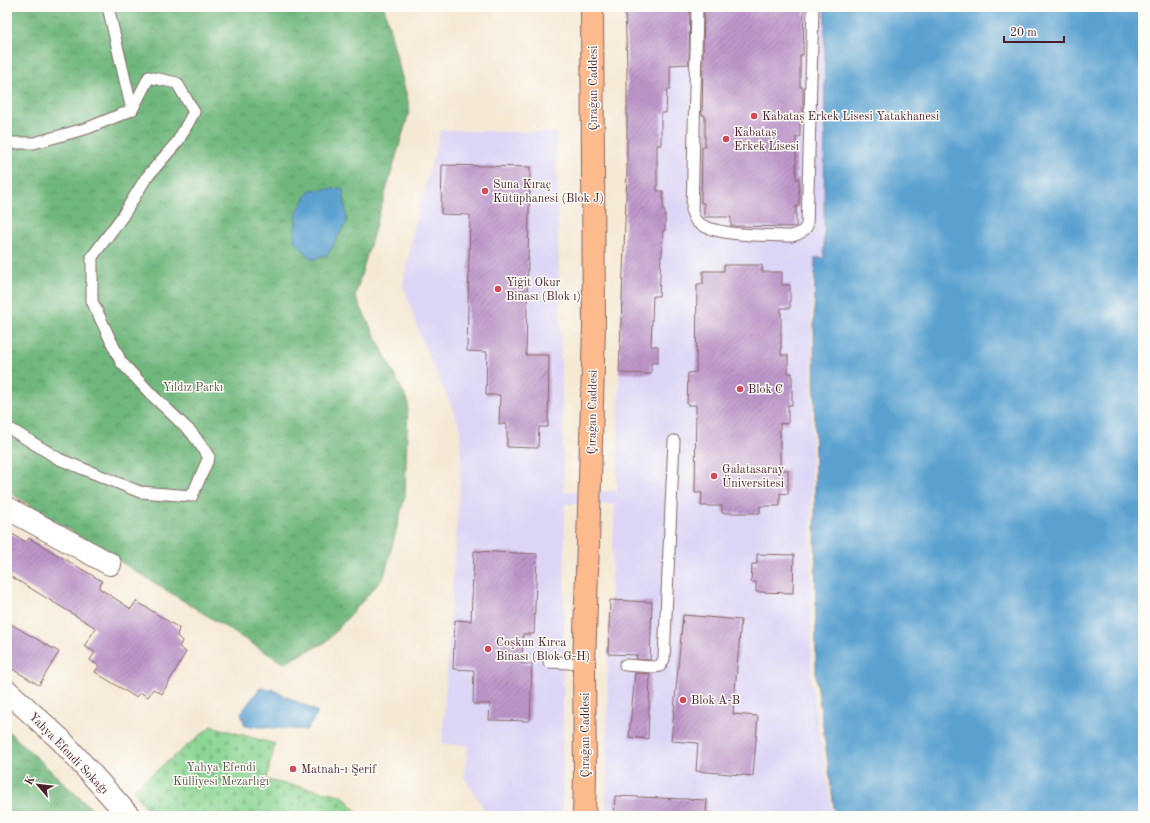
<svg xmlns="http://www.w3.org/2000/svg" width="1150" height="823" viewBox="0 0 1150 823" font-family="'Old Standard TT',serif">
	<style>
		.built { fill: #dcd5f6 }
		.forest { fill: url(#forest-crowns); stroke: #5c6b54 }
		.cemetery { fill: url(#cemetery-stones); stroke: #6a7a5f }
		.water { fill: #5aa1d0; stroke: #52607e }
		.building { fill: url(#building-hatch) }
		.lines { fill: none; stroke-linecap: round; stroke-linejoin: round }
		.lane-casing { stroke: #866666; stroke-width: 13 }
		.street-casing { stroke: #866666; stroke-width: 24 }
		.primary-casing { stroke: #866666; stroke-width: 24 }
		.lane { stroke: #fff; stroke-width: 11 }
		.street { stroke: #fff; stroke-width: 22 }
		.primary { stroke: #fcba8d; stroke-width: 22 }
		.poi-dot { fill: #d1495b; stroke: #fdfcf7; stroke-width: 1.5 }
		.labels { text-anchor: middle; stroke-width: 3; stroke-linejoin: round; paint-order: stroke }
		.street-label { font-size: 12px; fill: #4a1f2b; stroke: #fdfcf7 }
		.poi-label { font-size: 12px; fill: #4a1f2b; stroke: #fdfcf7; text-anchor: start }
		.park-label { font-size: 12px; fill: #5d564a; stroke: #fdfcf7 }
	</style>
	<defs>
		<pattern id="forest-crowns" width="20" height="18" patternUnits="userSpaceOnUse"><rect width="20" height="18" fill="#6fb77d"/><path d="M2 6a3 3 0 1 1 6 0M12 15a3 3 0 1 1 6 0" fill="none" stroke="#5d9467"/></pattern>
		<pattern id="cemetery-stones" width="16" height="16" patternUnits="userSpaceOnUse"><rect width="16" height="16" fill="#8ad693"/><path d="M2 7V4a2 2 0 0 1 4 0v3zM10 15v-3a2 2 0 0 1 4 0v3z" fill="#79b77f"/></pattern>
		<pattern id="building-hatch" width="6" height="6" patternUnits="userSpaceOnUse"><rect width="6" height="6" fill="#be96ca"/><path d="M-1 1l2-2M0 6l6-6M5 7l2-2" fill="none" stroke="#9c7aa4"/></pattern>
	</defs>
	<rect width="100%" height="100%" fill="#fdfcf7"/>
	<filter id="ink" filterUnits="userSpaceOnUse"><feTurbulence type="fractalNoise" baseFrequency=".025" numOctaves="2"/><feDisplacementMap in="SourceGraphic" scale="8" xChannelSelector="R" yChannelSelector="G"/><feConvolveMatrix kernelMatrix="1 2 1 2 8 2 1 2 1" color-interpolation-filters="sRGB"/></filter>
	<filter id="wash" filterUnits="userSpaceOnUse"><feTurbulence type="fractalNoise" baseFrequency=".012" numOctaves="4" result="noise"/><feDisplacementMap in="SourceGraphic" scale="16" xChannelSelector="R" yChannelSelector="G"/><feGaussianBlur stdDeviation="0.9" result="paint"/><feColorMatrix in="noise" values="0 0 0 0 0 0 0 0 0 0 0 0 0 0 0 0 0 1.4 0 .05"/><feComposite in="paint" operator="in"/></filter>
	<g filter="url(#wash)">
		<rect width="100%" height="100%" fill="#f5e9d4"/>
		<!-- built -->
		<path class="built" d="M625,7H825L824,259L815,258L812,289L811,681L833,816H606L608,654L610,600L615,505L565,504L562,816H488L464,777L468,745L442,744L461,460L460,426L421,338L403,284L414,228L441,130L556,133L564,492L617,491L620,334L627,173V66Z"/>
		<!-- forest -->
		<path class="forest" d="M7,7H384L410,109L355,296L408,402L405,496L384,577L326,642L283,663L7,491Z
			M7,730L99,816H7Z"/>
		<!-- cemetery -->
		<path class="cemetery" d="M211,726L275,744L266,780L342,795L360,816H152L133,790Z"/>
		<!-- water -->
		<path class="water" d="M825,7H1143V816H835L816,675L814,322L815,258H824Z
			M343,188L347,221L328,254L312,260L294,240L297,212L310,190Z
			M260,688L271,689L318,712L307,730L245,726L241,713Z"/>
		<g id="blocks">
			<!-- building -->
			<path class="building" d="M625,7H690L689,64L670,65V90H667L666,113H661V145H657V191H663V211H665V231L663,230L662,256H661L659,296H653L651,346H658V363H651V374L619,373L627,173V66Z
				M704,7H804L803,55H800V87H803V117H800V137H796V179H799V206H796V227L736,226H731V217H704V203H701L702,147H705V115H702Z
				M442,165L530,167L526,355H549L548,427H539L538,448L507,447V424H499L500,395H486L487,352L467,351L470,215L441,214Z
				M724,265H762V272H782V285H790V308H781V355H788V373H792V405H788V424L780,423V470H788V494L780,493V506H760V513H722V506H701L702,493H695L696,405H687L688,373L696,372L697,284H703V271H724Z
				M7,531L26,542L29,538L102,581L99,588L131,609L136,601L179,628L177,636L182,641L179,647L186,652L162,694L153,689L148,697L141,693L135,697L95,672L99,666L90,660L95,652L84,646L96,628L7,574Z
				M474,551L537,554L534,634H523L522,664H532L530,721L489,720L490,704H473L474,670L453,669L455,620L471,621Z
				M757,554L794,555L793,593L756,592V582H751L752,564H757Z
				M610,600L652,602L650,660L636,659L637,655L608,654Z
				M683,615L741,620L733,714L758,716L753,776L696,771L698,743L671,741Z
				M7,622L59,652L39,685L7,666Z
				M635,673L650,674L648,739L629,737Z
				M615,796L707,800L706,816H614Z"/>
		</g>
	</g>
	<g filter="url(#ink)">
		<use href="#blocks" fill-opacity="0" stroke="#866666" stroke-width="1"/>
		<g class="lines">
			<defs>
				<path id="lane" d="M108,7L132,110
					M697,7L692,212C693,215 694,218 696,221C713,237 769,235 792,236C799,234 803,232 807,226L813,7
					M7,143H34L88,128L132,110L149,77L177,83L194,112L178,141L146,178L122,217L92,257V301L121,362L152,395L192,433L209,457L192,496L140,492L59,459L7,427
					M549,662L570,663
					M625,665L654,667L660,666L664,659L674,441"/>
				<path id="street" d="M7,508L110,564
					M7,691L61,740L129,816"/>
				<path id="primary" d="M584,816L585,775L584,665L590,480L594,324L592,7"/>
			</defs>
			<!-- lane casing -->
			<use href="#lane" class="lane-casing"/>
			<!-- street casing -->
			<use href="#street" class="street-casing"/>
			<!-- primary casing -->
			<use href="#primary" class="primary-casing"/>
			<!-- lane -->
			<use href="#lane" class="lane"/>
			<!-- street -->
			<use href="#street" class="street"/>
			<!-- primary -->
			<use href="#primary" class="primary"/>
		</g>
	</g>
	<!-- markers -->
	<g class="poi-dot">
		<circle cx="754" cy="116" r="4"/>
		<circle cx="726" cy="139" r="4"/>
		<circle cx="485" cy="191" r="4"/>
		<circle cx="498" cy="289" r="4"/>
		<circle cx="740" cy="389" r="4"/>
		<circle cx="714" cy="476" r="4"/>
		<circle cx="488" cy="649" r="4"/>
		<circle cx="683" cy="700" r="4"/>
		<circle cx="293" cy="769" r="4"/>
	</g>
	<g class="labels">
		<!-- street labels -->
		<g class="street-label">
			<text transform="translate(593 88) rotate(-90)" y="4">Çırağan Caddesi</text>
			<text transform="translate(592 412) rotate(-89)" y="4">Çırağan Caddesi</text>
			<text transform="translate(585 735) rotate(-90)" y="4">Çırağan Caddesi</text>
			<text transform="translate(69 753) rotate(46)" y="4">Yahya Efendi Sokağı</text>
		</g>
		<!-- poi labels -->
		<g class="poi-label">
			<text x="762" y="120">Kabataş Erkek Lisesi Yatakhanesi</text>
			<text x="734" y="136">Kabataş<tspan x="734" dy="14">Erkek Lisesi</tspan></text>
			<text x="493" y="188">Suna Kıraç<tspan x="493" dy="14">Kütüphanesi (Blok J)</tspan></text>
			<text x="506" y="286">Yiğit Okur<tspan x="506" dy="14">Binası (Blok ı)</tspan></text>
			<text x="748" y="393">Blok C</text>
			<text x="722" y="473">Galatasaray<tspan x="722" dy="14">Üniversitesi</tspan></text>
			<text x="496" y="646">Coşkun Kırca<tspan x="496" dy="14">Binası (Blok G-H)</tspan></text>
			<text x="691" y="704">Blok A-B</text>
			<text x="301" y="773">Matnah-ı Şerif</text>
		</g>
		<!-- park labels -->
		<g class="park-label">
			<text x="193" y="391">Yıldız Parkı</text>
			<text x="221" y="771">Yahya Efendi<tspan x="221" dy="14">Külliyesi Mezarlığı</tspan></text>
		</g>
	</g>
	<!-- margin -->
	<rect width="1150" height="823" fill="none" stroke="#fdfcf7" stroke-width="24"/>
	<!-- north arrow -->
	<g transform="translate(38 785) rotate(298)" stroke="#fdfcf7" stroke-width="3" paint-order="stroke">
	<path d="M0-3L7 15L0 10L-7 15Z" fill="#4a1f2b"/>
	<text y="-6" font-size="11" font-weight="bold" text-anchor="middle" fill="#4a1f2b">K</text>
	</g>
	<!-- scale -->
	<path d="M1004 36v6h60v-6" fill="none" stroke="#4a1f2b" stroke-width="2"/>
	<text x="1010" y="36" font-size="12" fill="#4a1f2b" stroke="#fdfcf7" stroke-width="3" paint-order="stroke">20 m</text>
</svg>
